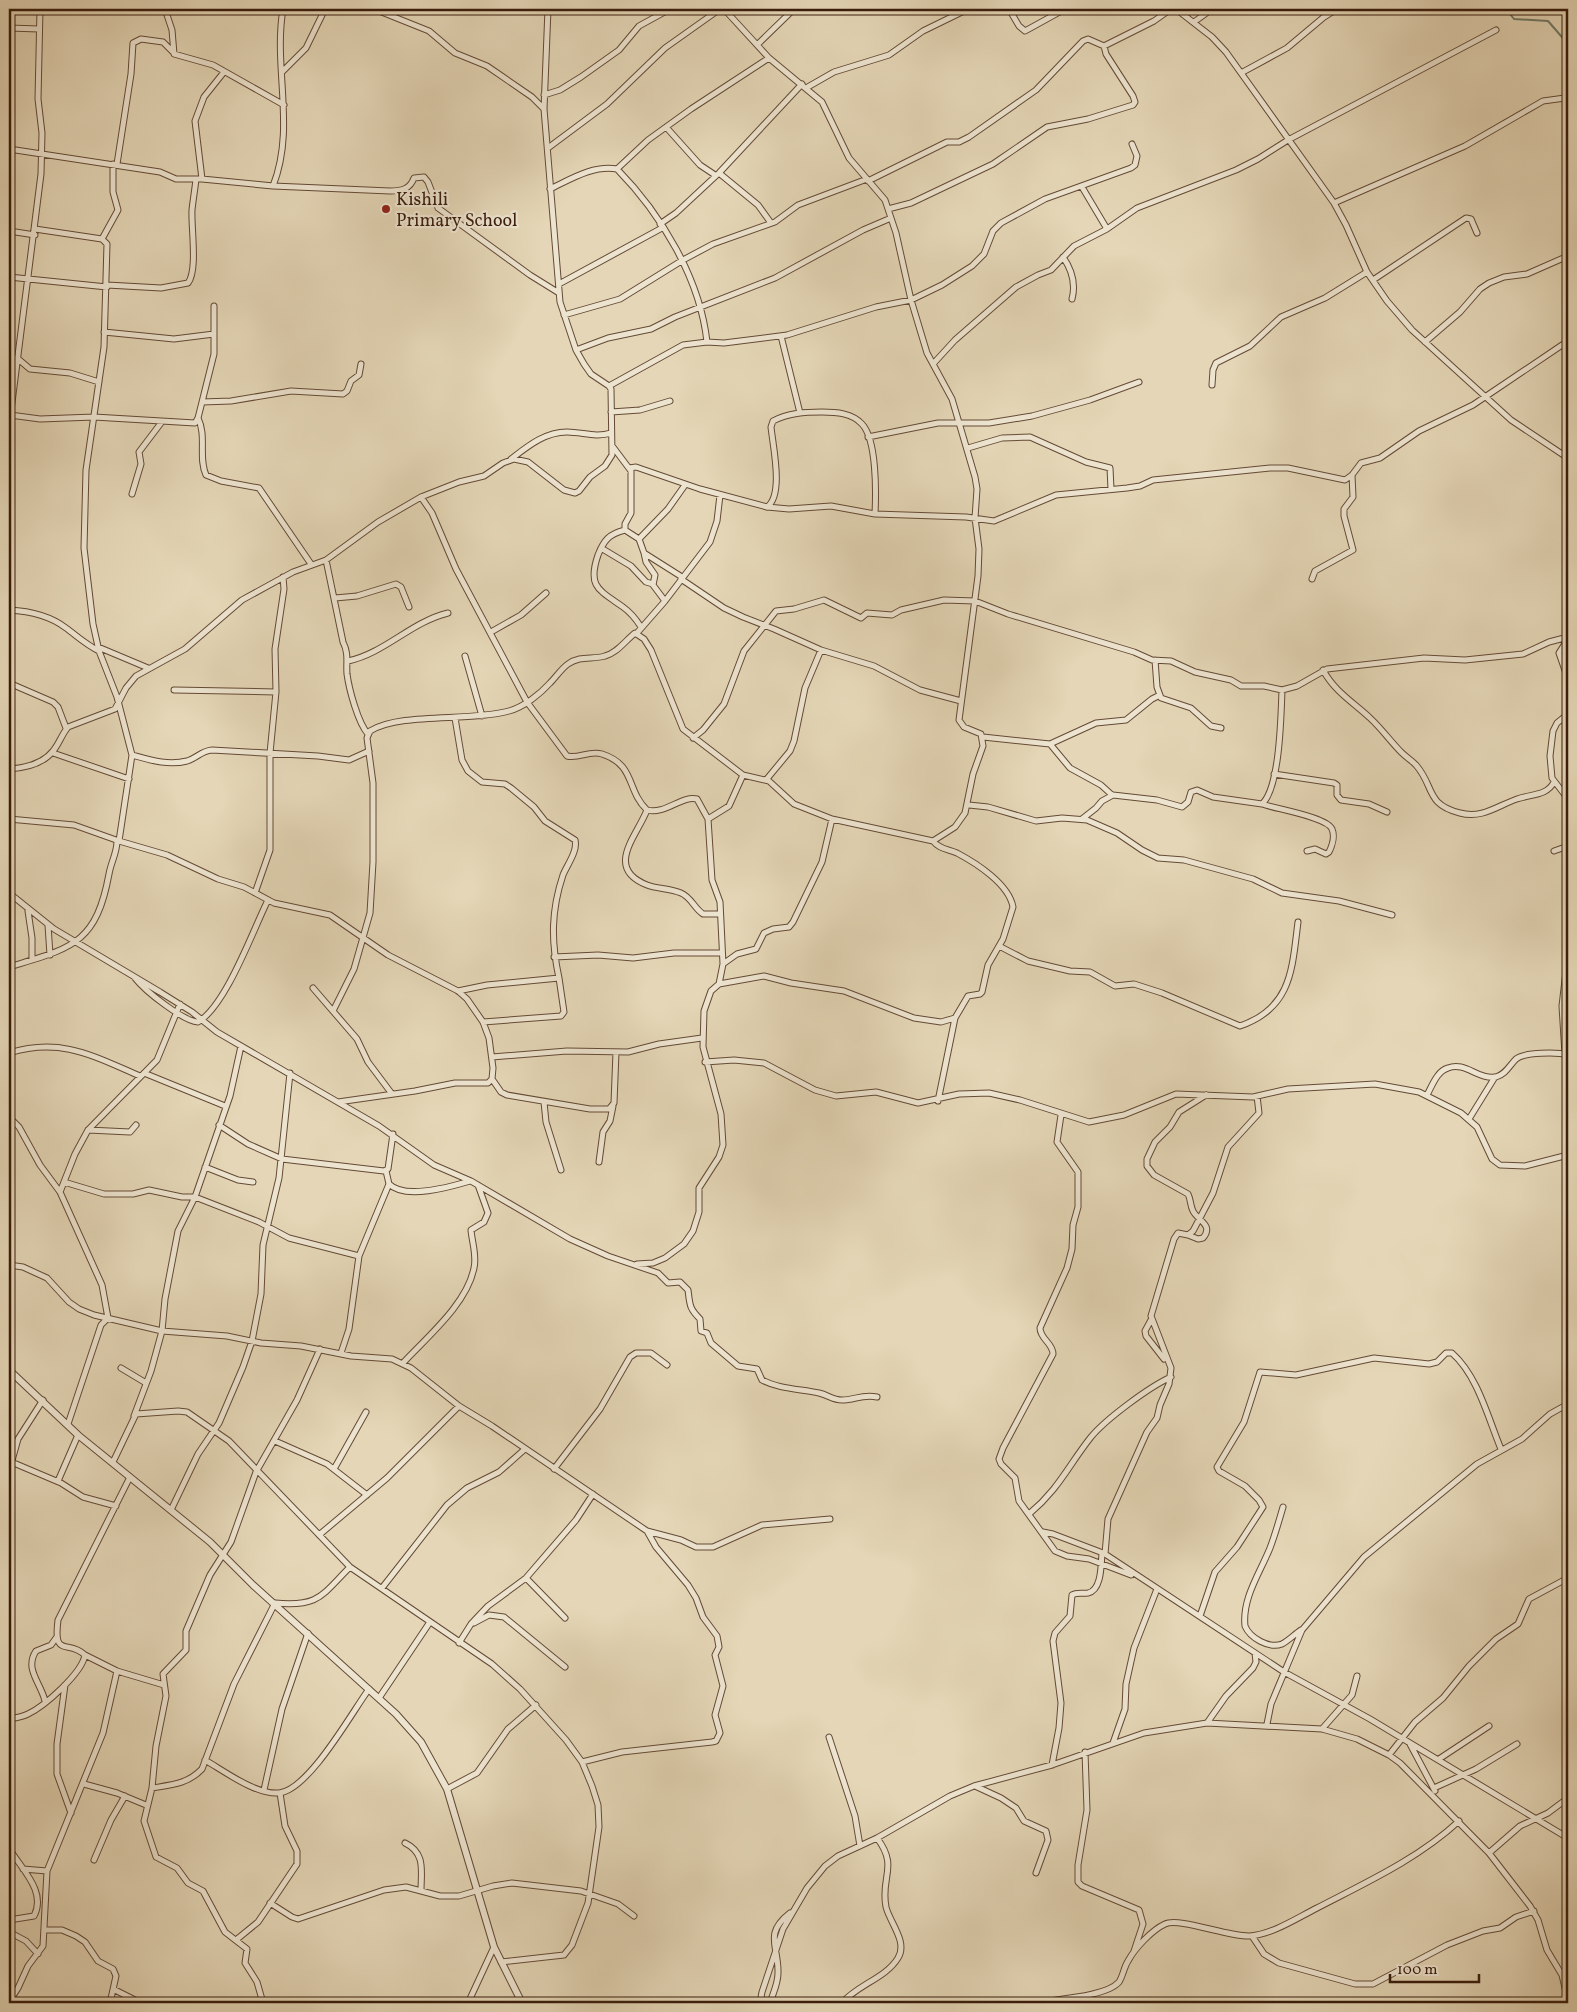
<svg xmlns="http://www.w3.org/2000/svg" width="1577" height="2012" viewBox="0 0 1577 2012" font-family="Vollkorn,serif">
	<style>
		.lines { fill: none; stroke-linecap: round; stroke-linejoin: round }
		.stream { stroke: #717b6a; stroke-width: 2 }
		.minor-casing { stroke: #644a36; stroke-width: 7 }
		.tertiary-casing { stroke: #644a36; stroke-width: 8 }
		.minor { stroke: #ede4d0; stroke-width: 5 }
		.tertiary { stroke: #ede4d0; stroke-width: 6 }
		.poi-dot { fill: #8f2418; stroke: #ede4d0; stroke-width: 2 }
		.labels { text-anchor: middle; stroke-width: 4.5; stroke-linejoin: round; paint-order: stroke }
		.poi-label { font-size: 18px; fill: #391c0c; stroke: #ede4d0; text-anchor: start }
	</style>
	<rect width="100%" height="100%" fill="#e4d6b6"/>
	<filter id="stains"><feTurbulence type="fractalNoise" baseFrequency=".004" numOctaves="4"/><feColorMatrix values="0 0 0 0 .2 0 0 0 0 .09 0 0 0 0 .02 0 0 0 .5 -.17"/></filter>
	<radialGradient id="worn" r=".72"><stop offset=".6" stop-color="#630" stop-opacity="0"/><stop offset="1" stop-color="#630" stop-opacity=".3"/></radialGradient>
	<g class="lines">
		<!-- stream -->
		<path class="stream" d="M1506,9L1514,19L1548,21L1568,44"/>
		<defs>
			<path id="minor" d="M165,9L172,30L174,54L213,65L284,105
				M374,9L429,31L455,53L487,66L532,97L544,109
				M1009,9L1019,26L1025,31L1065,9
				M1176,9L1212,37L1226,52L1334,203L1346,225L1367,272L1387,301L1412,330L1511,420L1568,458
				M1194,22L1212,9
				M9,28L39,29
				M758,44L794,9
				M282,72L306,48L325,9
				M1241,73L1287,48L1324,17L1337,9
				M806,88L834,72L889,55L923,31L968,9
				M544,95L560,90L581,77L619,50L639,26L670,9
				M666,127L700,165L715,175
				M548,148L607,104L665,48L720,9
				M9,149L160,172L176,179H202L273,186L390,191C402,191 410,189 414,178L424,177L428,182L438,208L530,275L559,293
				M117,164L131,74L133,43L141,39L163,42L173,52
				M617,169L648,140L691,109L769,58
				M719,173L758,205L771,223
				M202,179L195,121L204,97L224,72
				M868,181L947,142H959L969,137L1036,90L1083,41L1088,39L1104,46
				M273,186C296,128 273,68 283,9
				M1082,187L1107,229
				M550,189C571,179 593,165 617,169C661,214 700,278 707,342
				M1334,203L1465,146L1543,101L1565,98
				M888,209L911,203L993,164L1047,127L1088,119L1133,105L1135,102L1133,96L1106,54L1104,46L1154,21L1171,9
				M660,224L676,213L719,173L802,84
				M35,229L102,239L107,244L104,347L86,470L84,548L93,624L99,651L117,697L132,755L119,841
				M9,231L35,235
				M102,239L118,210L113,192V164
				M1063,257C1072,270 1076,284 1072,299
				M9,277L107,287
				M1373,280L1466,218L1471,219L1477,233
				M559,284L662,228
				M107,285L161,288L188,283C198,270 191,228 192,210C193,200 195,189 196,179
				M564,315L620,299L683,260L713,244L775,222L798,205L867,179
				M104,332L174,339L214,334
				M781,336L800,413
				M1425,342L1460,312L1480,289L1489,283L1504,277L1527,274L1568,256
				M576,350L608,338L651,329L675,317L775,278L863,230L891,218
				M17,358L30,369L70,373L99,382
				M933,364L955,340L1016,287L1038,275L1051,270L1074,246L1107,229L1137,208L1236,170L1258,159L1288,140L1496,30
				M1212,385L1213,370L1216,363L1250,346L1281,317L1325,298L1367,272
				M609,386L683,345L707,342L724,343L787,335L876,307L911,300L942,285L972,266L984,254L993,231L1001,223L1045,199L1131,168L1135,165L1137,156L1132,144
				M202,402L231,401L291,391L343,394L347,391L351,381L359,375L361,364
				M611,412L640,410L670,401
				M10,415L40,419L94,417L195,423L198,418L214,354V306
				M198,418C207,436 198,458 206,475L221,481L259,488L311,564
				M9,426L41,174L42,133L38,99L40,9
				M868,437L938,423H989L1032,416L1090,400L1139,382
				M613,447L631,471V513L625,524V530L639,539L644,553L682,577
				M968,448L1002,438L1030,437L1086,462L1110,468L1111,489
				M511,459C528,446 545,432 567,432C583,432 595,438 611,433
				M629,468L636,467L700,489L767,507L789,509L831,506L875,514L966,517L994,521L1056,495L1127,488L1140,486L1153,480L1270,468H1288L1345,480L1352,475L1361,463L1380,458L1419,431L1473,405L1568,341
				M132,494L141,464L139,452L161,423
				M421,497L432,513L456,569L527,702L567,756C579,759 589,750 602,754C636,765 626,790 647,810C665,815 682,795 697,799L708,819L712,880L720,902L723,964
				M767,507C784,495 773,447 771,427L773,421C788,413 805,412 822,412C836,412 852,413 862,424C877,440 876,493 875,514
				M625,530C609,534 604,540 598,555C587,587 599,590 623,607C630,612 636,619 641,627
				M639,539L668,509L685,485
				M601,548L631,566L646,582L653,584
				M644,553L646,562L655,575L653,585L665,601
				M326,560L343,642C349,654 346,662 347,674C349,689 358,723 368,734
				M681,579L724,608L743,617L774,629L821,650L874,666L920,690L961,701
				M1312,579L1315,571L1353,550L1344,516V509L1353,497L1352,475
				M335,598L357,596L396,584L401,587L409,607
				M9,610C29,611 49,615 66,628C77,636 85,644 99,651
				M491,632L521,615L546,593
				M637,633L665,601L710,542L717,521L720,495
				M1568,639L1559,653L1568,679
				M98,647L148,668
				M465,656L482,716
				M1155,660L1157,687L1161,698L1191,708L1211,726L1221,728
				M348,661C385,653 411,622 448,613
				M1323,670C1335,692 1353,702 1370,718C1382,729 1390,741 1401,752C1406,757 1411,760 1416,765C1435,787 1425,804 1460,813C1482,819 1497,806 1517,799C1531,794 1547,796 1554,782
				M9,683L53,702L58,707L66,728
				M174,690L276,692
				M1568,714L1557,723L1553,731L1550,756L1552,778L1568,799
				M455,718L462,760L468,771L482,782L505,784L511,788L534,807L545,821L575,840C578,851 567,865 563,875C551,911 551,941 559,978
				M983,737L1050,744L1096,723L1126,720L1152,699L1160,695
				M693,738L703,730L724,704L744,651L776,611L794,609L824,600L861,618L867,613L892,615L901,610L944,600L975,601L1008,614L1134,652L1152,660L1171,661L1195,672L1231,680L1241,686H1264L1282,690L1297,686L1327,669L1424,658L1465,660L1523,654L1549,642L1568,637
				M1050,744L1070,768L1101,785L1112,795
				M53,753L129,779
				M132,755C150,760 168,766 187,761C197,758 201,751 212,750L318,756L349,760L369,751
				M9,769C24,768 43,764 53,751C59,744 62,734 68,727L115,709L126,688L136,676L185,649L242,600L293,572L326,560L378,522L421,497L459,482L484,476L503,463L514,459L528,462L564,490L575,493L579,491L590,477L605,466L612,455L611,389L609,386L591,374L584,364L576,350L560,302L544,109L548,9
				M1274,774L1334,783L1337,785V795L1341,800L1369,804L1387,812
				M766,780L790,751L794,741L805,688L821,650
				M1262,804C1276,809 1327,817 1332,829C1335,836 1332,846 1329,852L1326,854L1315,849L1307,851
				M969,805L988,807L1036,821L1062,818L1087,820L1117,833L1142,850L1158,858L1184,860L1253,879L1282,893L1339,901L1392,915
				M647,810C637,836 604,868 647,885C657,889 670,888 681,893C691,897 694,908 703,914H720
				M9,819L74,825L119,841L167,855L218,879L244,887L274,903L330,915L388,955L458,991L467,999L483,1022L489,1038L493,1068L492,1079L488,1083H455L415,1091L338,1102
				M708,819L729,806L743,775
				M1082,819L1096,808L1102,801L1113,795L1157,800L1182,807L1188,802L1191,792L1197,790L1213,797L1262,804C1280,788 1281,715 1282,690
				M1554,851L1568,846
				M9,893L54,929L160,992L192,1012L217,1032L379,1126L434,1165L471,1181L570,1239L608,1256L658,1273L668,1283L680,1282L688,1290C690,1305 689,1308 700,1319L701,1331L707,1333L711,1343L738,1366L757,1369L762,1380C779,1389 801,1389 819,1393C828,1395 833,1400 842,1400C855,1400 862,1394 877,1397
				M255,893L270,850V753L276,692L275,649L284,589L283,577
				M28,911L32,938V960
				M48,925L50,955
				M999,946L1028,961L1070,971L1090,972L1115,986L1134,984L1162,993L1240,1026C1292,1008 1292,969 1298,922
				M554,957L598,955L633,958L674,953H721
				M9,967C71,948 96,945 109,874C111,862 117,853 117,841
				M135,978C145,991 183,1021 198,1022C226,1006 253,930 268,900
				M719,984L764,976L791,983L844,991L914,1018L941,1022L955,1018L968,996L980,994L982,992L988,965L1003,939L1013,907C1009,884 976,863 957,853C948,849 939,849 933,841
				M313,988L357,1039L368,1062L392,1094
				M458,991L487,985L559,978L564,1012L561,1016L483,1022
				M333,1011L354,969L370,913L373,862V783L367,738L370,731C401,712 470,722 509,711C524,707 540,694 550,683C556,677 561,669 568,664C581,655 592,660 605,656C617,653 625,641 635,633L644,639L651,650L683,729L743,775L769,781L794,804L832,819L933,841L955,827L965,813L973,774L983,746L981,734L964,727L959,720L978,576L979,549L975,518L977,489L975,477L952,399L927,353L911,300L896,233L885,200L849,158L822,102L769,58L724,9
				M9,1053C61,1037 93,1056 140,1076
				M1565,1054L1562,1006L1568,954
				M492,1057L567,1051L628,1052L659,1044L702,1038
				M705,1062L734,1060L764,1063L815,1090L836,1096L876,1092L918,1103L959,1094L989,1093L1020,1100L1089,1122L1124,1115L1176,1094L1253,1097L1288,1089L1375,1084L1419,1092L1461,1113L1477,1127L1492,1159L1500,1165L1525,1166L1568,1155
				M144,1073L225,1106
				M492,1079L501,1092L507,1095L590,1109H609L614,1103L616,1052
				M1427,1095C1432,1086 1437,1071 1448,1068C1465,1061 1478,1080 1496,1077C1506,1074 1509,1066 1516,1059C1524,1052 1558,1052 1568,1055
				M1257,1096L1259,1113L1228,1147L1213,1193L1193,1231L1188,1235L1178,1233L1174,1239L1151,1316L1171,1368L1169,1384L1160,1405L1157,1418L1147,1432L1108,1519L1105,1554L1284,1672L1370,1719L1568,1838
				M938,1101L955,1018
				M544,1102L546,1122L561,1170
				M1061,1115L1057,1142L1078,1172V1207L1073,1225L1072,1249L1067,1268L1040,1328C1040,1339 1053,1343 1053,1354L1003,1448L999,1459L1001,1464L1015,1478L1019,1501L1055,1551L1067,1556L1089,1559L1131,1575
				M9,1117L19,1127L40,1165L60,1192L102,1285L108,1318L101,1325L68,1424
				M1469,1119L1495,1077
				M219,1125L248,1144L282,1159L384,1171L388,1169L393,1134
				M88,1130L130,1132L136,1125
				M599,1162L603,1132L610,1121L613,1106
				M205,1167L238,1180L253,1182
				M386,1171L389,1184C405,1200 450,1187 470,1181
				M64,1182L104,1194H133L149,1190L182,1197H195L259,1222L289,1238L359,1256
				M60,1192L75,1154L88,1130L157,1060L180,1004
				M1188,1235L1198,1239L1203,1238C1214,1225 1198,1221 1193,1211C1190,1205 1191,1200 1188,1194L1154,1175L1147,1166V1159L1155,1142L1170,1127L1179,1112L1206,1095
				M637,1264L653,1263L665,1258L684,1244L693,1231L699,1212V1188L719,1157L723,1145L721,1114L703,1047L704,1011L711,991L719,984L723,964L737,954L756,949L764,933L773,929L789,927L793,922L822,862L832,819
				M9,1265L23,1267L47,1278L69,1302L79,1309L94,1315L162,1331L227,1336L261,1343L301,1346L351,1356L392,1359L411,1368L459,1406L492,1426L647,1531L681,1540L696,1547H713L762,1525L830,1519
				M1151,1320L1145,1331L1146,1336L1164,1359
				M341,1353L349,1329L359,1256L389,1184
				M403,1363C427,1337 467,1304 474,1268C477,1256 472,1242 471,1230L484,1222L488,1213L478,1185
				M121,1368L146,1383
				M134,1416L151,1371L162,1331L165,1299L178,1231L195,1197L230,1096L241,1046
				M275,1441L327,1464L367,1495
				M9,1461L61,1483L83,1497L116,1506
				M113,1462L136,1414L178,1411L187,1412L229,1441L350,1567L492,1664L520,1689L566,1740L582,1762L592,1786L598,1805L599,1827L588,1903L572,1945L564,1955L501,1962
				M334,1469L366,1412
				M554,1469L600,1409L630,1357L636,1353H651L667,1365
				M9,1471L18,1439L43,1400
				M58,1481L78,1435
				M1283,1507C1279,1521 1275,1535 1270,1548C1260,1573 1242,1598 1245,1626C1250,1638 1269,1649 1282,1644C1288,1641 1295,1634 1301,1630
				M171,1510L198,1454L219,1423L243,1367L252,1341L261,1294L263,1245L279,1178L290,1073
				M1029,1514C1059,1489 1068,1466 1091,1437C1106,1419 1149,1387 1171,1377
				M1043,1532L1053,1534L1103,1553
				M319,1535L387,1478L459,1406
				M526,1578L565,1618
				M382,1588L447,1505L467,1488L499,1472L525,1449
				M1200,1616L1215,1572L1237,1547L1263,1507L1259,1500L1245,1486L1219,1471L1217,1467L1244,1422L1260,1372L1296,1375L1374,1358L1429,1364L1437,1362L1446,1353H1452C1478,1376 1488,1418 1501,1449
				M474,1623L489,1615L504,1617L565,1667
				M459,1643L471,1624L488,1606L526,1578L576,1520L593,1494
				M85,1655L117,1671L164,1685
				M65,1685L57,1744V1774L71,1813
				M379,1698L430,1622
				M45,1701C41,1683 24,1669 36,1651L51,1645L56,1638
				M9,1719C15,1718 22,1717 28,1714C45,1706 82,1673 85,1655C68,1639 53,1659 58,1620L130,1477
				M1207,1723L1226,1696L1253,1668L1256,1662L1255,1653
				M1267,1724L1271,1704L1302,1630L1364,1557L1477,1464L1522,1439L1550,1414L1568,1404
				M1322,1729L1352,1695L1357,1676
				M829,1737L855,1816L860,1846
				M1113,1743L1125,1709L1126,1684L1134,1648L1157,1589
				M1410,1744L1435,1791
				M1085,1752L1087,1810L1078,1865V1882L1082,1886L1139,1910L1143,1924L1134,1951
				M1389,1755L1415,1722L1443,1698L1469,1666L1496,1639L1518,1624L1529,1599L1568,1578
				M1439,1759L1489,1726
				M205,1760C224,1771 256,1795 279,1793C309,1790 352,1712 369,1689
				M582,1762L622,1752L712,1742L716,1741L720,1733L715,1715L723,1686L715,1655L719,1647L717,1636L703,1617L696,1598L688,1585L656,1547L647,1531
				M1052,1765L1059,1728L1061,1703L1053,1641L1055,1633L1070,1616L1072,1595C1077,1592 1082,1594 1088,1593C1102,1590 1101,1564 1102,1553
				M84,1784L117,1793L146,1805
				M975,1786L1001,1798L1016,1808L1024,1821L1046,1831L1048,1840L1036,1873
				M152,1788C171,1785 188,1784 202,1769L234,1684L275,1603C319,1607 321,1596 350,1567
				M1434,1788L1476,1769L1517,1744
				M447,1789L477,1773L508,1729L536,1705
				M264,1790L282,1709L308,1633
				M405,1843C426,1853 421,1871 421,1891
				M9,1848C21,1869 47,1891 34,1916L9,1920
				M1489,1853L1520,1826L1548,1813L1568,1798
				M94,1860L111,1820L125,1796
				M23,1869L47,1871
				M270,1903L292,1917L298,1919L384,1890L406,1887L440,1896H459L493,1886L512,1883L581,1891L618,1904L634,1916
				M44,1930H62L76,1936L85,1942L98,1961L113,1969L116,1976L110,2003
				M9,1932L26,1941L38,1954
				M1252,1936L1264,1954L1279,1963L1355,1984H1373L1447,1945L1483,1931L1500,1928L1516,1917L1534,1911
				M236,1940L258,1922L297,1864V1851L285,1826L280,1793
				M115,1990L141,2003
				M9,2002L18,1988L28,1966L43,1946L47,1871L103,1733L117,1671
				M263,2003L257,1982L245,1963L247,1949L225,1932L203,1891L188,1883L177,1868L156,1857L144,1821L152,1788L156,1746L166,1696L163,1674L186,1650V1631L210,1575L231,1542L256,1472L297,1400L320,1349
				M468,2003L494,1947
				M760,2003L762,1992L783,1929L807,1888L825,1866L838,1856L877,1838L950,1796L974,1786L1052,1765L1144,1733L1207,1723L1322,1729L1357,1739L1389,1755L1400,1763L1489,1853L1530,1906L1538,1920L1547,1950L1562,1975L1568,2001
				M770,2003C773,1993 778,1984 778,1973C779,1947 763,1934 790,1913
				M842,2003C857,1985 886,1978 898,1958C908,1942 890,1923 886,1907C880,1877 899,1867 877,1838
				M1035,2003C1055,1999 1106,1997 1119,1982C1123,1976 1124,1967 1128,1961C1135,1948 1152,1930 1165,1924C1179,1917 1228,1937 1250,1936C1273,1934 1297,1918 1317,1908C1365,1883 1418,1859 1459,1821
				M1558,2003L1568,1999"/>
			<path id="tertiary" d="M9,1370L78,1435L210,1542L253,1585L396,1714L421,1742L447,1789L494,1947L522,2003"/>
		</defs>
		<!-- minor casing -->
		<use href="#minor" class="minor-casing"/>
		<!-- tertiary casing -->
		<use href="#tertiary" class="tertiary-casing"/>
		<!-- minor -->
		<use href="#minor" class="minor"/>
		<!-- tertiary -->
		<use href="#tertiary" class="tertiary"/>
	</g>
	<!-- markers -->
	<circle class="poi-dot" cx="386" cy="209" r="5"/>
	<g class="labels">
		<!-- poi labels -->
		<g class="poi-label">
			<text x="396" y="205">Kishili<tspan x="396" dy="21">Primary School</tspan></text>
		</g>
	</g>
	<!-- margin -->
	<rect width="1577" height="2012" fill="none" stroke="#e4d6b6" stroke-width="30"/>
	<rect x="10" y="10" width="1557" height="1992" fill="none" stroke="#391c0c" stroke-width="2.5"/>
	<rect x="15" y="15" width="1547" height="1982" fill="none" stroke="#391c0c"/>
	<!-- scale -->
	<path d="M1390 1974v8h89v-8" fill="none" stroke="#391c0c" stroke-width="2.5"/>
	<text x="1397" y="1974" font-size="15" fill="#391c0c" stroke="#ede4d0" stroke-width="4" paint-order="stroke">100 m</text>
	<rect width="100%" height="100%" filter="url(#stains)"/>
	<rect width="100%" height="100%" fill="url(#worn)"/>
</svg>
